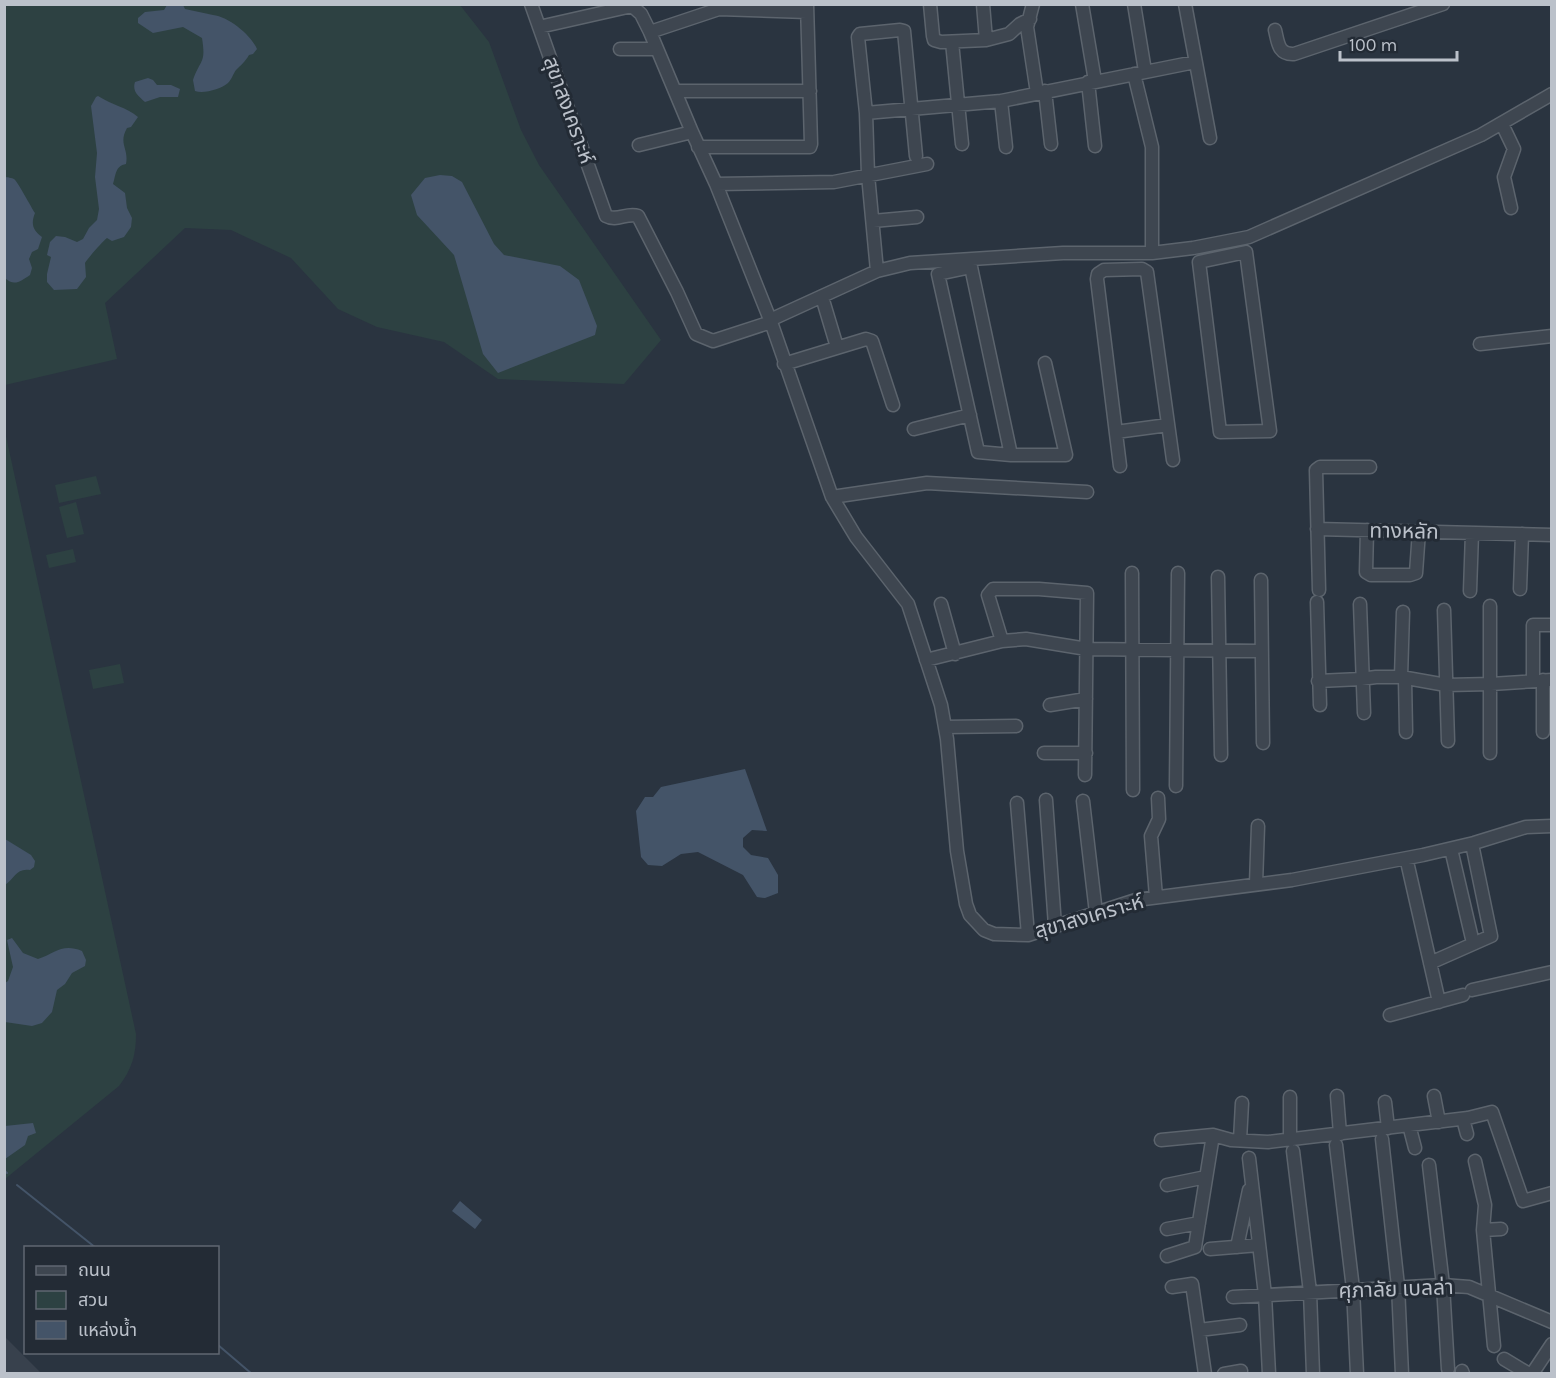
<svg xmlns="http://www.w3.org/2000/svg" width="1556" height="1378" viewBox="0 0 1556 1378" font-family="Karla,'Noto Sans Thai',sans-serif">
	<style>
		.airport { fill: #38414d }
		.green { fill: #2d4142 }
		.water { fill: #445468 }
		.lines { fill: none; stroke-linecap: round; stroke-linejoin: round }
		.stream { stroke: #445468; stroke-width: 2 }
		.minor-casing { stroke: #5c646d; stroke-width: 15 }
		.minor { stroke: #3e4650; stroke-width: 12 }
		.labels { text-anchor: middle; stroke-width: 6; stroke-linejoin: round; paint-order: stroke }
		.street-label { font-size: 21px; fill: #bbc1ca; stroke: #232b35 }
	</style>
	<rect width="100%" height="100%" fill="#2a3440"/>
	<!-- airport -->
	<path class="airport" d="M5,1337L41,1373H5Z"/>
	<!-- green -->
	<path class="green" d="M4,5H460L489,42L521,130L539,165L661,340L624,384L498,379L444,342L377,327L338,309L291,258L231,230L185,228L105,303L117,359L5,385Z
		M4,427L136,1034C136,1055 132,1069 119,1086L5,1179Z
		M96,476L101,494L59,503L55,485Z
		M76,502L84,534L67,538L59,507Z
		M73,549L76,562L49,568L46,555Z
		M120,664L124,683L93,689L89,670Z"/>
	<!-- water -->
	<path class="water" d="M167,5H183L185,9C194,11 204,13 213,15C229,17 251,35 257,49L253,54L249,55C245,62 241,65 236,70C233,74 232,79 228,83C221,89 204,94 195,91L193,80C201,58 206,64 202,38L183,27L153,33L138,23V18L145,12L164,10Z
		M148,78L153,80L157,85H171L180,89L178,97H160L145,102C138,96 132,91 135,82Z
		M98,96C112,105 126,107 138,117L131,127L127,128C118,144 129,148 126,164C115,166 116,175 113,184L125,193L127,208L132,218L131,227L124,237L112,241L107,238C103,241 88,258 85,263L86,277L77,289L54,290L47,282V274L51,257L47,255L50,242L56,236L65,237L77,242L83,239L89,228L97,220L99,209L95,177L97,153L91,106L96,97Z
		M440,175L452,176L462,182L494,244L504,255L560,266L579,280L597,326L595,335L498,373L483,354L454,255L417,215L411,195L425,178Z
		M5,177C6,177 13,178 14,179C18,182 31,207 35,213C31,223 32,230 42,237L38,249L32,252L29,259L32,268L30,275C21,281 14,287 5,278Z
		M745,769L767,831L752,830L743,838V847L751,855L768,858L778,875V893L765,898L757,897L743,875L698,852L681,854L662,866L648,865L641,857L636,811L645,797H653L661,787Z
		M5,839L31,855L35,861L34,867L30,870C16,868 15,878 5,885Z
		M12,938L23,953L38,959C56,953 62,943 82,951L86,960L85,966L72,973L65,984L57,990L52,1012L42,1023L32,1026L5,1022V983L8,981L13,967L7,940Z
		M33,1123L36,1133L28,1136L25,1145L5,1159V1126Z
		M460,1201L482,1220L475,1229L452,1211Z"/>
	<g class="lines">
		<!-- stream -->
		<path class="stream" d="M4,1170L7,1173
			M17,1185L96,1248
			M218,1345L252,1374"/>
		<defs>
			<path id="minor" d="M531,4L606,216C617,222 627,212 638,216L677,292L696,334L713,341L771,322
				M930,4L933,36L934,40L941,42L986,40L983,4
				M1033,4L1027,27L1037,93
				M1082,4L1095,81
				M1134,4L1145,71
				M1185,4L1210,138
				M539,27L632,6L641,14L650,32L692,132L716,184L771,322L832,497L856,537L908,604L941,705L947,739L957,851L966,904L970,915L984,930L994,934L1028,935L1136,900L1292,880L1423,855L1474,843L1526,827L1552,826
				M1275,30C1278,42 1278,55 1294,54L1443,4
				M650,32L719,9L807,12
				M986,40L1009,34L1020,24L1030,19
				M952,42L962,144
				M620,49H657
				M1134,74L1152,147V253
				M1088,82L1095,146
				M675,91H810
				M1045,91L1051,144
				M1001,101L1006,147
				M866,113L1001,101L1195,62
				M1502,124L1514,149L1504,177L1511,208
				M639,145L692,132
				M698,147H810L811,144L807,4
				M716,184L834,182L927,164
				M873,221L917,217
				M1246,252L1270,431L1220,432L1199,262Z
				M971,267L1011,455L978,452L938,274Z
				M877,271L868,175L866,113L858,37L860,34L900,30L904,31L916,156
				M822,297L837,347
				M770,320L877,271L910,263L1063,253H1152L1193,248L1249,237L1481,135L1552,94
				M1480,344L1552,336
				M784,364L866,339L872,341L893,405
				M914,429L970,415
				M1116,432L1168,425
				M1011,455H1066L1045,363
				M1120,466L1097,279L1098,274L1104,270L1142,269L1147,272L1173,460
				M832,497L927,483L1087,492
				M1317,529L1552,535
				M1367,530L1366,572L1371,575H1410L1416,573L1419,531
				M1132,573L1133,790
				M1218,577L1221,755
				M1261,580L1263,743
				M1520,589L1522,534
				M1319,590L1316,470L1320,467H1370
				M1470,591L1472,533
				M1317,602L1320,705
				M941,604L955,654
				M1360,604L1364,713
				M1490,606V753
				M1444,610L1448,741
				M1002,641L988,595L993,589H1039L1087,593L1085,775
				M926,660L1002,641L1026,639L1087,649L1262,651
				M1401,677L1403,612
				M1405,679L1406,732
				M1533,680V625H1552
				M1318,681L1361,679L1376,677H1401L1446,685L1491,684L1552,680
				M1050,705L1086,699
				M945,727L1016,726
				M1543,732V680
				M1044,753H1086
				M1176,786L1178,573
				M1046,800L1055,926
				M1083,801L1096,913
				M1017,803L1028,935
				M1451,849L1473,943
				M1408,866L1439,1002
				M1256,884L1258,826
				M1156,897L1151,836L1159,819L1158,798
				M1430,963L1491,936L1472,844
				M1472,990L1552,972
				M1390,1015L1463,995
				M1337,1096L1340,1134
				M1434,1096L1439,1122
				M1290,1097V1140
				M1385,1102L1388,1128
				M1463,1119L1467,1134
				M1409,1125L1415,1148
				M1382,1139L1398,1286L1402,1374
				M1161,1140L1213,1135L1231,1140L1268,1142L1468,1118L1492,1112L1523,1201L1552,1193
				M1240,1140L1242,1103
				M1336,1145L1353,1289L1357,1374
				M1293,1151L1310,1292L1313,1374
				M1249,1158L1265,1295L1269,1374
				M1475,1161L1485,1205L1483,1230L1494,1346
				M1429,1165L1443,1285L1448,1369
				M1167,1185L1206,1177
				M1167,1229L1199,1223
				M1483,1230L1501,1229
				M1237,1247L1249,1190
				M1210,1249L1259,1245
				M1167,1256L1195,1247L1213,1135
				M1172,1287L1192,1284L1205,1374
				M1233,1297L1443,1285L1469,1287L1552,1322
				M1199,1330L1240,1325
				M1504,1359L1529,1374
				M1462,1371L1463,1374
				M1224,1374L1241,1371
				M1532,1374L1552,1344"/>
		</defs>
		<!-- minor casing -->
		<use href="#minor" class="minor-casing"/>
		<!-- minor -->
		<use href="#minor" class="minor"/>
	</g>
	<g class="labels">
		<!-- street labels -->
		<g class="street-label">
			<text transform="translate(569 110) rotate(70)" y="7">สุขาสงเคราะห์</text>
			<text transform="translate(1404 531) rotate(1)" y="7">ทางหลัก</text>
			<text transform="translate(1089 916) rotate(-16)" y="7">สุขาสงเคราะห์</text>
			<text transform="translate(1396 1289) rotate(-2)" y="7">ศุภาลัย เบลล่า</text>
		</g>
	</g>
	<!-- border -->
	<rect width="1556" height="1378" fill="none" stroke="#bbc1ca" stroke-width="12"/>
	<!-- legend -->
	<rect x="24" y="1246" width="195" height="108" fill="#232b35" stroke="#606771" stroke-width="1.5"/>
	<rect x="36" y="1266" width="30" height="9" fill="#3e4650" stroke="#606771" stroke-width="1.5"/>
	<text x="78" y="1276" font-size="18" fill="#bbc1ca">ถนน</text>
	<rect x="36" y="1291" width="30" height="18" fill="#2d4142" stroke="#606771" stroke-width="1.5"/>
	<text x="78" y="1306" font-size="18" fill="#bbc1ca">สวน</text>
	<rect x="36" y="1321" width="30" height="18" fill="#445468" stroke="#606771" stroke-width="1.5"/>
	<text x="78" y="1336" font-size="18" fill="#bbc1ca">แหล่งน้ำ</text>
	<!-- scale -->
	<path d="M1340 51v9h117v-9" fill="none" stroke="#bbc1ca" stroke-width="3"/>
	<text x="1349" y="51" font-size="18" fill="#bbc1ca" stroke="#232b35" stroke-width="4.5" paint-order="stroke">100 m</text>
</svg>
